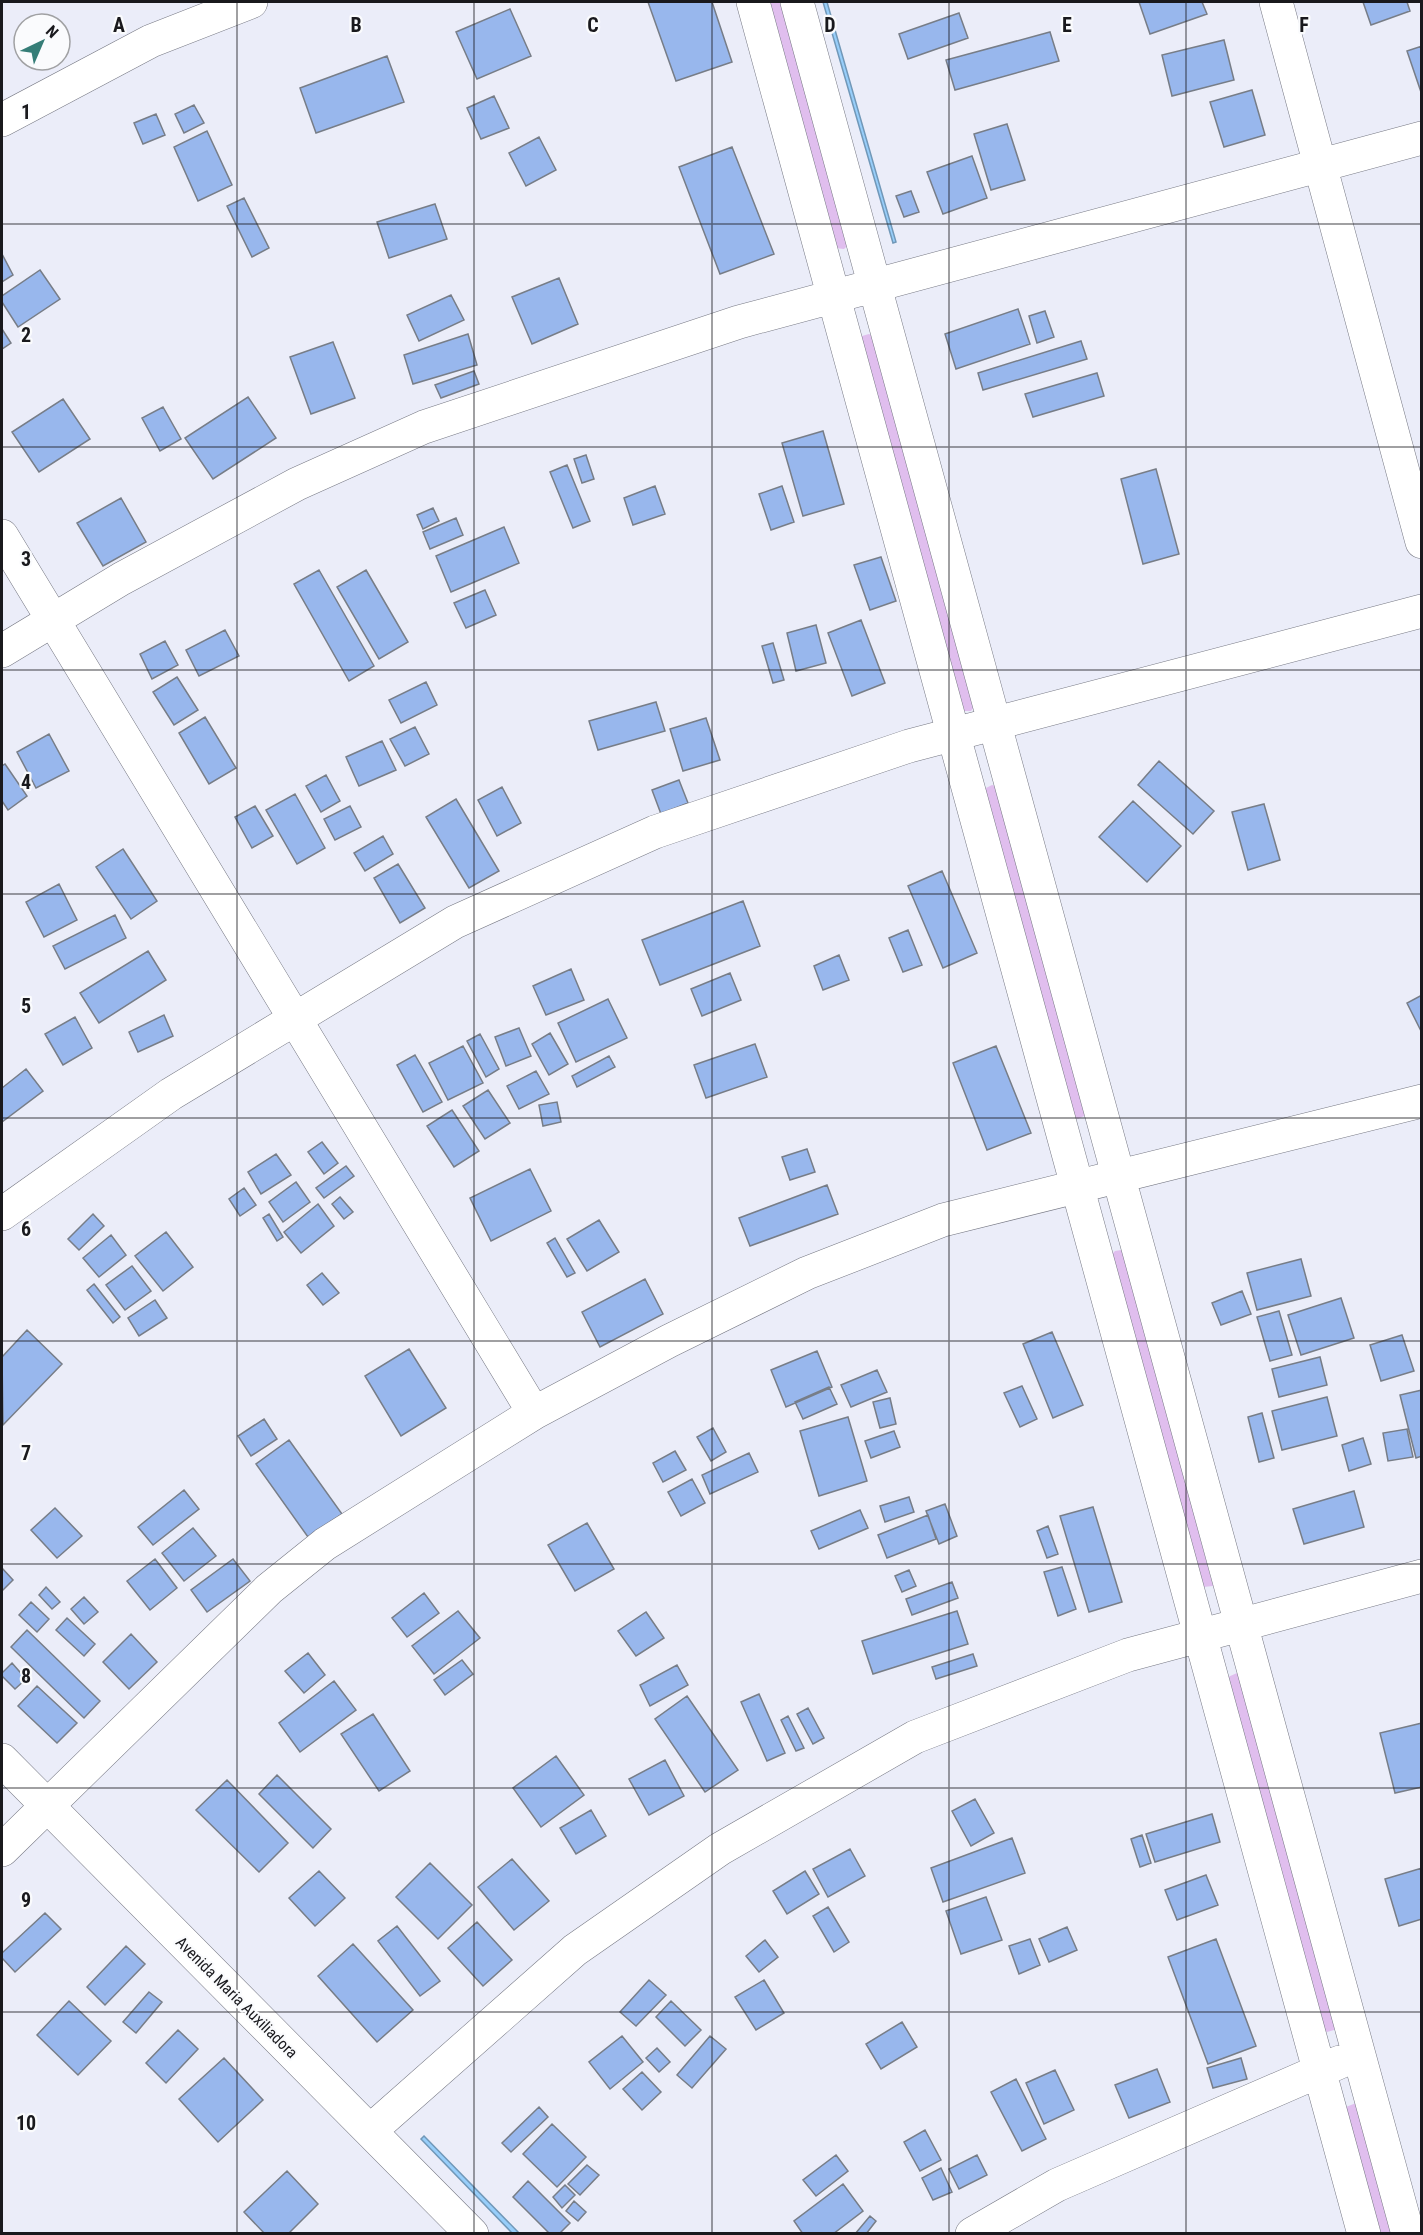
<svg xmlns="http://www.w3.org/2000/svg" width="1423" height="2235" viewBox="0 0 1423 2235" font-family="'Roboto Condensed',sans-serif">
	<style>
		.green { fill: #e0beee }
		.water { fill: #97cefa; stroke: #7198b8; stroke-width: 1.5 }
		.building { fill: #98b7ed; stroke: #777d87; stroke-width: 1.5 }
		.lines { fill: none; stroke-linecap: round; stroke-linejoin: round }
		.minor-casing { stroke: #777984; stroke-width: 34 }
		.minor { stroke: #fff; stroke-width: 33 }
		.grid { fill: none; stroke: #19191d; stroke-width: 1.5; stroke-opacity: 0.55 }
		.labels { text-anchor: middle; stroke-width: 4.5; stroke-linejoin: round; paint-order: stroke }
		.street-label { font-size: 16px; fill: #19191d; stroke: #fafbfd }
		.grid-label { font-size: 20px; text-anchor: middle; font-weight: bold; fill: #19191d; stroke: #fafbfd; stroke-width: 4.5; stroke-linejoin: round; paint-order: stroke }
	</style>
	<rect width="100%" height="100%" fill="#ebedf9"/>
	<!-- green -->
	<path class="green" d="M766,2H782L847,246L844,249L835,248Z
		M869,334L872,336L974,707L971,711H962L860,339L862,336Z
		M992,785L996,786L1086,1115L1078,1119L1074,1117L984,789Z
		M1121,1250L1124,1251L1213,1586L1203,1587L1112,1254L1115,1251Z
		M1237,1673L1240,1674L1337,2027L1334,2030L1327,2032L1324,2030L1228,1677Z
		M1356,2103L1396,2233H1379L1346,2107Z"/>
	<!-- water -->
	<path class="water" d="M823,2H827L896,242L893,243Z
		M424,2136L519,2233H512L421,2139Z"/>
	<!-- building -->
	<path class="building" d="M648,2H712L732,62L676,81Z
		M1139,2H1202L1207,14L1150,34Z
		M1363,2H1407L1410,11L1371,25Z
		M510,9L531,56L477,79L456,32Z
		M959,13L968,38L908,59L899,34Z
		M1050,32L1059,61L955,90L946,60Z
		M1224,40L1234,80L1172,96L1162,55Z
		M1422,46V91L1421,92L1407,51Z
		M387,56L404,102L316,133L300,88Z
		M1252,90L1265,135L1224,147L1210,102Z
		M494,96L509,128L481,139L467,108Z
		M194,105L204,123L184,133L175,114Z
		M156,114L165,135L143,144L134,123Z
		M1007,124L1025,180L991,190L974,134Z
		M207,131L232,185L198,201L174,147Z
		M539,137L556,170L526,186L509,153Z
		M732,147L774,254L720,274L679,167Z
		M972,156L987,198L943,214L927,172Z
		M911,191L919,212L904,217L896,196Z
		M244,198L269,248L252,257L227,206Z
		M435,204L447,239L389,258L377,222Z
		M2,254L13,275L2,282Z
		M40,270L60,299L18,327L2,302V296Z
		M559,278L578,324L532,344L512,297Z
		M451,295L464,320L419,341L407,315Z
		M1018,309L1030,344L956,369L945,334Z
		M1045,311L1054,337L1037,343L1029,316Z
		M2,329L11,343L2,349Z
		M468,334L477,365L413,384L404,355Z
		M1081,341L1087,359L983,390L978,373Z
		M333,342L355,398L311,414L290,357Z
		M474,371L479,384L441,398L435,385Z
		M1097,373L1104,396L1033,417L1025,394Z
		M248,397L276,438L213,479L185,438Z
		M63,399L90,439L39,472L12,432Z
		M163,407L181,439L160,451L142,418Z
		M823,431L844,504L803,516L782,443Z
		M586,455L594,479L582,483L574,459Z
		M567,465L590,521L573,528L550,472Z
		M1156,469L1179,554L1143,564L1121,479Z
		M655,486L665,514L633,525L624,498Z
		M782,486L794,522L771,530L759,494Z
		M121,498L146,542L103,566L77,523Z
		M433,508L439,521L423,529L417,515Z
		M456,518L463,535L430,549L423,532Z
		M504,527L519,563L451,592L436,556Z
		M881,557L896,601L870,610L854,565Z
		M319,570L374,666L349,681L294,584Z
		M366,570L408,642L379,659L337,587Z
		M485,590L496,615L466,628L454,603Z
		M861,620L885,683L852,696L828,633Z
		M816,625L826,663L796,671L787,633Z
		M225,630L239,656L199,676L186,650Z
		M165,641L178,665L152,679L140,654Z
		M773,643L784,680L773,683L762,646Z
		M177,677L198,710L174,725L153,692Z
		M426,682L437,705L401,723L389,700Z
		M656,702L665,731L598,750L589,721Z
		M205,717L236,768L209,784L179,733Z
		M706,718L720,760L683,771L670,729Z
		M415,727L429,754L405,766L390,739Z
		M49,734L69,771L36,788L17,752Z
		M382,741L396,770L359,786L346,757Z
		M1159,761L1214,811L1193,834L1138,785Z
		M5,764L27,796L8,810L2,801V766Z
		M326,775L340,801L321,812L306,786Z
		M679,780L688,803L661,814L652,790Z
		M502,787L521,823L497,836L478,800Z
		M295,794L325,848L297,864L266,810Z
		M456,799L499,871L469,888L426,817Z
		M1133,801L1181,846L1147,882L1099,837Z
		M1264,804L1280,860L1248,870L1232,812Z
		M255,806L273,836L252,848L235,817Z
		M350,806L361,827L335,840L324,819Z
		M383,836L393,854L365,871L354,853Z
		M123,849L157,901L131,919L96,867Z
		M398,864L425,908L400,923L374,878Z
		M942,871L977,953L943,968L908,886Z
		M59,884L77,920L44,937L26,902Z
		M743,901L760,946L660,985L642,940Z
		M115,915L126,938L65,969L53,946Z
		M908,930L922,965L903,972L889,938Z
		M148,951L166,980L99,1023L80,993Z
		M839,955L849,980L823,990L814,966Z
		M571,969L584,1000L546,1015L533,986Z
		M730,973L741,1000L702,1016L691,989Z
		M1422,995V1033L1407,1003Z
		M608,999L627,1038L576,1062L558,1023Z
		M164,1015L173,1036L138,1052L129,1032Z
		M75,1017L92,1048L63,1065L45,1034Z
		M519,1028L531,1056L506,1066L495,1037Z
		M550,1033L568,1064L549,1075L532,1044Z
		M480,1034L499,1069L486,1077L467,1041Z
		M755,1044L767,1077L706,1098L694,1065Z
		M463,1046L483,1083L448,1100L429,1063Z
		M996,1046L1031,1133L987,1150L953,1063Z
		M415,1055L442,1102L423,1112L397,1065Z
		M609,1056L615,1067L577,1087L572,1076Z
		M26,1069L43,1091L2,1122V1088Z
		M536,1071L549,1094L519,1109L507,1086Z
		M488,1090L510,1123L485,1139L463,1106Z
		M557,1102L561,1122L543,1126L539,1105Z
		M452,1110L479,1151L454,1167L427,1126Z
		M322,1142L338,1163L324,1174L308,1152Z
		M807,1149L815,1172L790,1180L782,1157Z
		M276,1154L291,1175L261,1194L248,1172Z
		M346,1166L354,1176L324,1198L316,1188Z
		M530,1169L551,1211L491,1241L470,1198Z
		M296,1182L310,1202L283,1222L269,1202Z
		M827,1185L838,1214L750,1246L739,1218Z
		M244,1188L256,1205L240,1216L229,1199Z
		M340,1197L353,1212L344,1219L332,1204Z
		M318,1204L334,1226L301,1253L284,1232Z
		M93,1214L104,1226L79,1250L68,1239Z
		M269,1214L283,1237L277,1241L263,1218Z
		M599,1220L619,1252L587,1271L567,1239Z
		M166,1232L193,1267L163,1291L135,1256Z
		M111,1235L126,1255L99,1277L83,1258Z
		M555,1238L575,1273L567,1277L547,1243Z
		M1301,1259L1311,1296L1257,1310L1247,1273Z
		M132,1266L151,1291L125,1310L106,1285Z
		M322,1273L339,1293L323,1305L307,1285Z
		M645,1279L663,1314L600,1347L582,1312Z
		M94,1284L120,1317L113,1323L87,1290Z
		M1242,1291L1251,1314L1221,1325L1212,1303Z
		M1341,1298L1354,1338L1301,1355L1288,1315Z
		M155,1300L167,1318L139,1336L128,1318Z
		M1279,1311L1292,1355L1270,1361L1257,1317Z
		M27,1330L62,1364L3,1425L2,1357Z
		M1052,1332L1083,1405L1053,1418L1023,1344Z
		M1402,1335L1414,1371L1381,1381L1370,1345Z
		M409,1349L446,1408L401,1436L365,1376Z
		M817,1351L832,1387L786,1407L771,1370Z
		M1320,1357L1327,1385L1279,1397L1272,1369Z
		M877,1370L887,1392L851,1407L841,1385Z
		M1022,1386L1037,1419L1020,1427L1004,1393Z
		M829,1387L837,1404L803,1419L795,1402Z
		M1422,1390V1456L1416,1458L1400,1395Z
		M1327,1397L1337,1436L1282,1450L1272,1411Z
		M890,1398L896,1424L880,1428L873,1402Z
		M1262,1413L1274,1458L1259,1462L1248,1417Z
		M848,1417L867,1481L819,1496L800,1431Z
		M264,1419L277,1439L251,1456L238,1436Z
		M713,1428L726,1452L711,1461L697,1437Z
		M1407,1429L1413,1457L1388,1461L1383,1433Z
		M894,1431L900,1447L871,1458L865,1441Z
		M1363,1438L1371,1464L1349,1471L1342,1445Z
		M289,1440L342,1514L308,1537L256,1464Z
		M675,1451L686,1470L663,1482L653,1463Z
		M749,1453L758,1472L710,1494L702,1475Z
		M692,1479L705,1503L681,1516L668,1492Z
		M184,1490L199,1509L153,1545L138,1527Z
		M1354,1491L1364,1527L1304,1544L1293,1509Z
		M909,1497L914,1512L885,1522L880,1506Z
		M945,1504L957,1536L939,1544L926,1511Z
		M1093,1507L1122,1602L1089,1612L1060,1516Z
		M55,1508L82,1536L57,1558L31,1530Z
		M860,1510L868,1528L819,1549L811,1531Z
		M928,1515L936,1539L887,1558L878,1535Z
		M587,1523L614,1569L575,1591L548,1545Z
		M1048,1526L1058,1554L1047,1558L1037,1531Z
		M193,1528L216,1556L184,1581L162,1553Z
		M155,1559L177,1588L150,1610L127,1581Z
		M233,1559L250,1581L207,1612L191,1590Z
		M1062,1567L1076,1609L1058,1616L1044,1572Z
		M2,1568L13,1580L2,1591Z
		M909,1570L916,1586L902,1592L895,1576Z
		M952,1582L958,1598L912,1615L906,1599Z
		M46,1587L60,1602L52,1609L39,1595Z
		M424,1593L439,1613L407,1637L392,1618Z
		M84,1597L98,1612L84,1624L71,1609Z
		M31,1602L49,1619L37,1632L19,1615Z
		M458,1611L480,1638L434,1674L412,1646Z
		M957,1611L968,1644L873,1674L862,1641Z
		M646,1612L664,1638L636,1656L618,1631Z
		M67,1618L95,1644L84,1656L56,1630Z
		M27,1630L100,1701L84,1718L11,1647Z
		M131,1634L157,1662L129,1689L103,1662Z
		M308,1653L325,1675L304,1693L285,1671Z
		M973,1654L977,1666L936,1679L932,1667Z
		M462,1660L473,1674L445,1695L434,1680Z
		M12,1663L26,1679L15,1689L2,1676V1673Z
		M677,1665L688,1685L650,1706L640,1685Z
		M334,1681L356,1710L300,1752L279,1723Z
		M37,1686L77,1723L57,1743L18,1706Z
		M759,1694L785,1753L767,1761L741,1702Z
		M687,1696L738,1770L705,1792L655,1719Z
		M808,1708L824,1738L813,1744L797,1714Z
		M373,1714L410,1771L379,1791L341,1734Z
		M788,1716L804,1748L796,1751L781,1720Z
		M1422,1723V1787L1395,1793L1380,1733Z
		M556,1756L584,1795L541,1827L513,1788Z
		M665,1760L684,1796L649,1815L629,1779Z
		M277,1775L331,1829L313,1848L259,1794Z
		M227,1780L288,1843L259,1872L196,1810Z
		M975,1799L994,1833L971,1846L952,1811Z
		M591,1810L606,1836L576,1854L560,1828Z
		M1212,1814L1220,1842L1155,1862L1146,1834Z
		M1142,1835L1151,1863L1140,1867L1131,1839Z
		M1012,1838L1025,1873L943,1902L931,1868Z
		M850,1849L865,1876L828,1897L813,1869Z
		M512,1859L549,1901L514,1930L478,1887Z
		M430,1863L472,1905L438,1939L396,1897Z
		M1422,1868V1919L1399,1926L1385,1879Z
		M319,1871L345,1898L315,1926L289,1898Z
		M805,1871L819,1894L787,1914L773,1891Z
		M1206,1875L1218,1905L1177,1920L1165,1890Z
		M986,1897L1002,1940L961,1954L946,1911Z
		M828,1907L849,1942L834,1952L813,1916Z
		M45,1913L61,1929L15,1972L2,1958V1953Z
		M477,1922L512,1960L483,1986L448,1948Z
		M397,1926L440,1981L420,1996L378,1941Z
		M1067,1927L1077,1950L1049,1962L1039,1939Z
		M1030,1939L1040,1965L1019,1974L1009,1946Z
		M1216,1939L1256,2046L1208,2064L1168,1957Z
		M765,1940L778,1957L759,1972L746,1956Z
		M353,1944L413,2010L377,2042L318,1976Z
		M126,1946L145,1964L105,2005L87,1987Z
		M649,1980L666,1995L636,2026L620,2012Z
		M764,1980L784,2013L756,2030L735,1997Z
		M149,1992L162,2002L136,2033L123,2022Z
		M69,2001L111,2041L78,2075L37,2035Z
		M671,2001L701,2030L685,2046L656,2017Z
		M902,2022L917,2047L881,2069L866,2044Z
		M178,2030L198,2049L166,2083L146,2063Z
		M622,2036L643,2062L610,2089L589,2062Z
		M710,2036L726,2049L692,2088L677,2075Z
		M657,2048L670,2062L659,2072L646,2058Z
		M224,2058L263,2100L218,2142L179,2099Z
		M1241,2058L1247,2079L1213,2088L1207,2068Z
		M1157,2069L1170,2102L1129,2118L1115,2085Z
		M1055,2070L1074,2110L1044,2124L1026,2083Z
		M642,2072L661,2092L642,2110L623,2089Z
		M1016,2079L1046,2139L1022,2151L991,2092Z
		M539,2107L548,2117L511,2152L502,2143Z
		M552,2124L586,2157L557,2187L523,2154Z
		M925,2130L941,2160L920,2171L904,2142Z
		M836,2155L848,2171L816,2196L803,2180Z
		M977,2155L987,2175L959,2189L949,2169Z
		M587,2165L599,2175L580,2195L568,2184Z
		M941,2168L952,2192L933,2200L922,2178Z
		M287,2171L318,2204L288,2234H265L244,2212Z
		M528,2181L570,2223L559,2234H550L513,2197Z
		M843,2184L863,2211L833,2234H803L794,2221Z
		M565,2185L575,2195L562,2208L553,2197Z
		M574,2201L586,2212L578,2221L566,2211Z
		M870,2216L876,2221L866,2234H855Z"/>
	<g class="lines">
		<defs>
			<path id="minor" d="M753,2L1364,2234
				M797,2L1408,2234
				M1276,2L1422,542
				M2,120L151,41L251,2
				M2,536L534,1413
				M2,651L121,579L297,484L424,427L739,322L1422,138
				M2,1214L171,1094L455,922L655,832L909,746L1422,611
				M2,1760L472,2234
				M2,1850L269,1589L325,1544L534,1413L669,1341L807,1273L943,1220L1422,1101
				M370,2131L575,1950L720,1849L915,1737L1128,1655L1422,1576
				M972,2234L1057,2185L1340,2062"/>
		</defs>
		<!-- minor casing -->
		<use href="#minor" class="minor-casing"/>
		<!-- minor -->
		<use href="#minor" class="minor"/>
	</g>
	<!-- grid -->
	<path class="grid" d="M237,2V2234M474,2V2234M712,2V2234M949,2V2234M1186,2V2234M2,224H1422M2,447H1422M2,670H1422M2,894H1422M2,1118H1422M2,1341H1422M2,1564H1422M2,1788H1422M2,2012H1422"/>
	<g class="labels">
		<!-- street labels -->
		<g class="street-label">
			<text transform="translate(237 1997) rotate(45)" y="6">Avenida Maria Auxiliadora</text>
		</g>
	</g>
	<g class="grid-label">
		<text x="119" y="32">A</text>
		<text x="356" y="32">B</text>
		<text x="593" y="32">C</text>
		<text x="830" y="32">D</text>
		<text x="1067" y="32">E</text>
		<text x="1304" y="32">F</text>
		<text x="26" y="119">1</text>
		<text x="26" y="342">2</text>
		<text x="26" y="566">3</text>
		<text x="26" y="789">4</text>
		<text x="26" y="1013">5</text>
		<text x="26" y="1236">6</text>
		<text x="26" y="1460">7</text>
		<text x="26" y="1683">8</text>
		<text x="26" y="1907">9</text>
		<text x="26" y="2130">10</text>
	</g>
	<!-- border -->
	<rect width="1423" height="2235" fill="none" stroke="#19191d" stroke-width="6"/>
	<!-- north arrow -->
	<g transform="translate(42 42) rotate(44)"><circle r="28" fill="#fafbfd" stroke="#a0a1a3" stroke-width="1.5"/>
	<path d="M0-4.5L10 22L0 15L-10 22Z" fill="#357d77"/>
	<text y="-9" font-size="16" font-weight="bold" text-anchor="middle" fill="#19191d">N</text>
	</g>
</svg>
